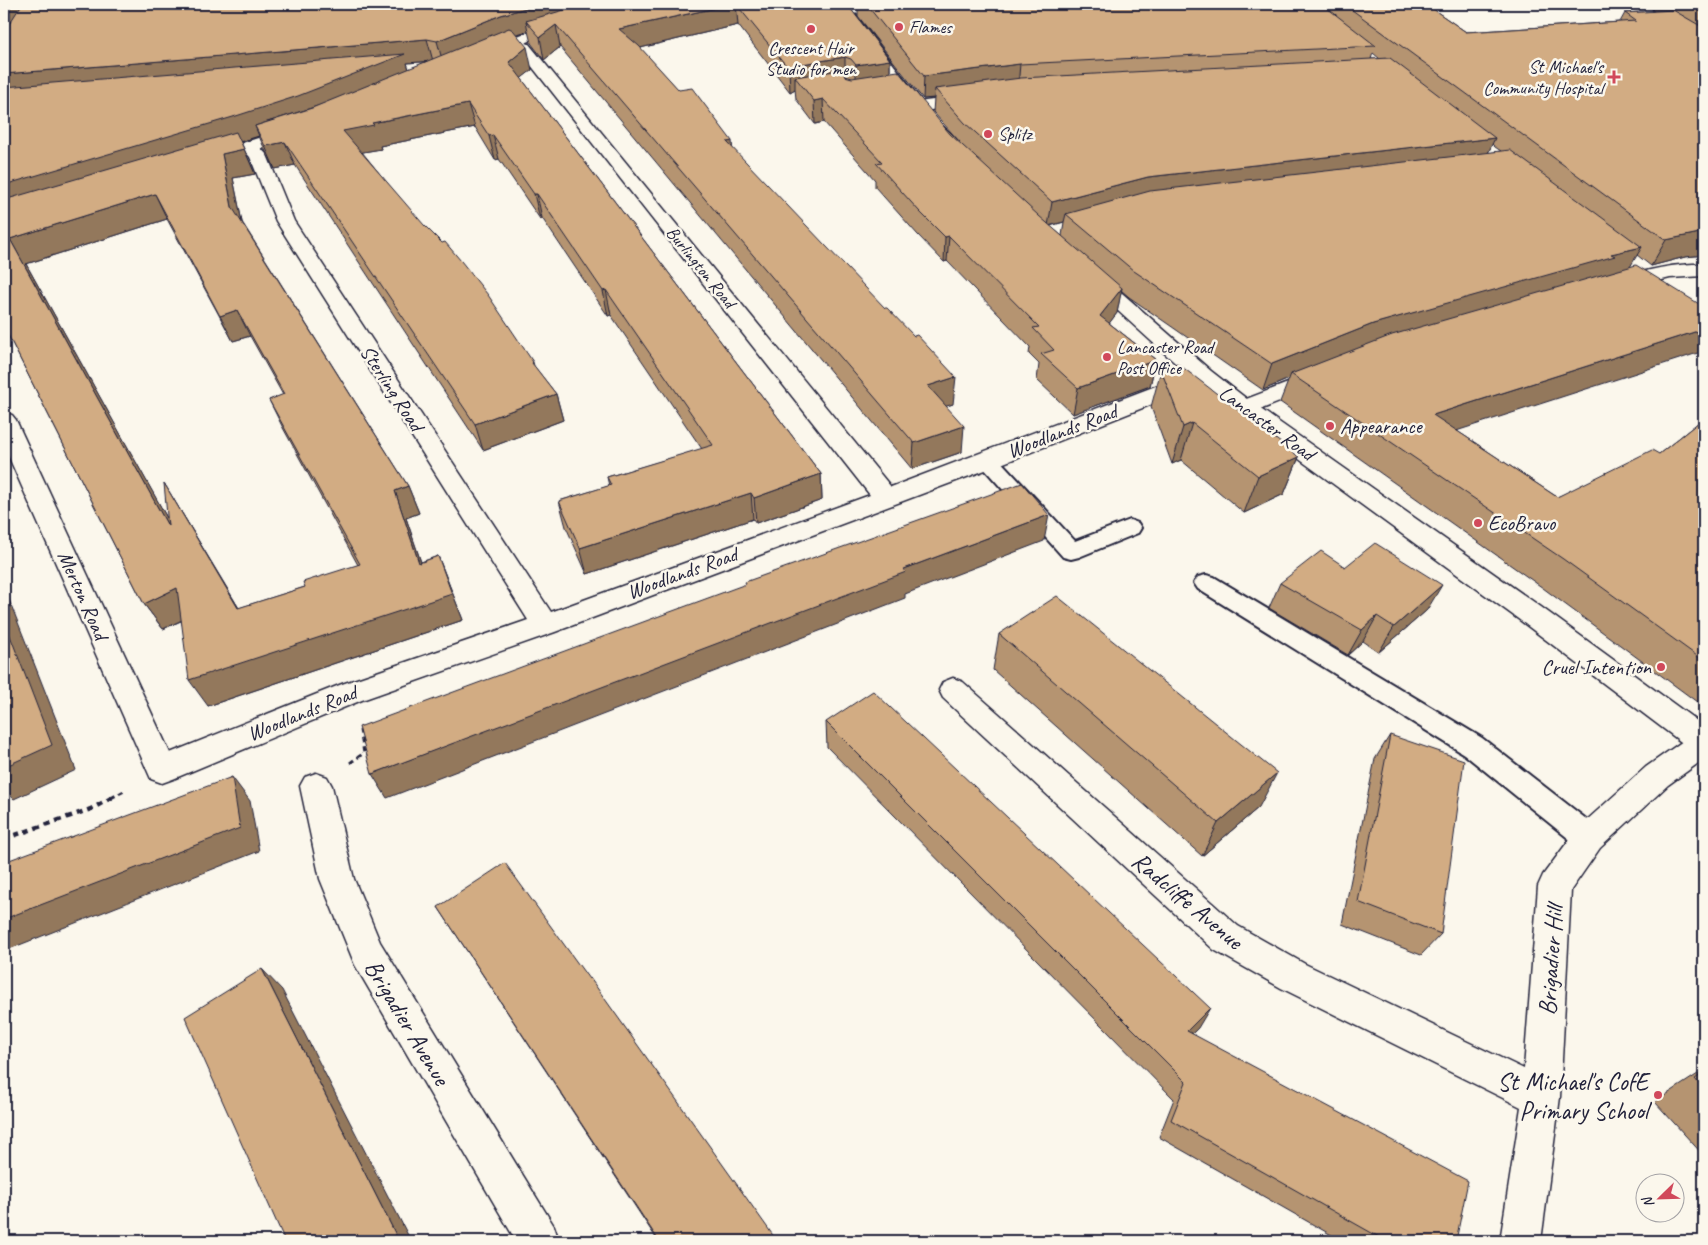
<svg xmlns="http://www.w3.org/2000/svg" width="1708" height="1245" viewBox="0 0 1708 1245" font-family="Caveat,sans-serif">
	<style>
		.lines { fill: none; stroke-linecap: round; stroke-linejoin: round }
		.service-casing { stroke: #22223b; stroke-width: 4 }
		.minor-casing { stroke: #22223b; stroke-width: 3 }
		.tertiary-casing { stroke: #22223b; stroke-width: 3 }
		.path-far1 { stroke: #22223b; stroke-width: 3; stroke-dasharray: 5 4; stroke-linecap: butt }
		.path { stroke: #22223b; stroke-width: 4.5; stroke-dasharray: 6 5; stroke-linecap: butt }
		.service { fill: #fbf7ec; fill-rule: evenodd }
		.minor { fill: #fbf7ec; fill-rule: evenodd }
		.tertiary { fill: #fbf7ec; fill-rule: evenodd }
		.wall { fill: #b59471; stroke: #22223b; fill-rule: evenodd }
		.shaded-wall { fill: #93785c; stroke: #22223b }
		.building { fill: #d2ac83; stroke: #22223b; fill-rule: evenodd }
		.poi-dot { fill: #d1495b; stroke: #fbf7ec; stroke-width: 2 }
		.labels { text-anchor: middle; stroke-width: 5; stroke-linejoin: round; paint-order: stroke }
		.far-poi-label { font-size: 18px; fill: #22223b; stroke: #fbf7ec; text-anchor: start }
		.far-street-label { font-size: 18px; fill: #22223b; stroke: #fbf7ec }
		.street-label { font-size: 21px; fill: #22223b; stroke: #fbf7ec }
		.poi-label { font-size: 21px; fill: #22223b; stroke: #fbf7ec; text-anchor: start }
		.near-street-label { font-size: 25px; fill: #22223b; stroke: #fbf7ec }
		.near-poi-label { font-size: 25px; fill: #22223b; stroke: #fbf7ec; text-anchor: end }
	</style>
	<rect width="100%" height="100%" fill="#fbf7ec"/>
	<filter id="ink" filterUnits="userSpaceOnUse"><feTurbulence type="fractalNoise" baseFrequency=".02" numOctaves="2"/><feDisplacementMap in="SourceGraphic" scale="10" xChannelSelector="R" yChannelSelector="G"/><feConvolveMatrix kernelMatrix="1 2 1 2 8 2 1 2 1" color-interpolation-filters="sRGB"/></filter>
	<g filter="url(#ink)">
		<g class="lines">
			<defs>
				<path id="service" d="M988,453L995,455L1075,541L1130,520L1138,523L1141,528L1138,533L1079,557L1071,559L1063,557L981,465L978,460L981,455Z
					M1206,575L1214,577L1482,738L1599,829L1603,838L1599,847L1589,850L1579,847L1464,754L1198,589L1194,583L1198,577Z"/>
				<path id="minor" d="M895,4L902,8L900,11L846,14L839,10L846,6Z
					M512,38L529,44L891,487L1182,376L1190,374L1198,376L1201,381L1198,386L996,466L555,632L362,700L173,779L162,783L151,779L4,446V413L12,415L16,420L170,753L342,684L528,620L276,221L250,157L241,147L244,143H256L267,155L294,221L551,612L870,495L519,50L507,45L505,42L507,39Z
					M971,95L977,97L979,100L977,103L918,112L912,110L910,107L912,104L918,102Z
					M1693,264H1704V276L1670,278L1615,292L1608,290L1605,286L1608,282C1636,273 1664,265 1693,264Z
					M1319,371L1327,373L1330,378L1327,383L1252,413L1244,415L1236,413L1233,408L1236,403Z
					M953,678L963,682L1238,926L1305,964L1524,1069L1538,886L1543,875L1578,828L1646,767L1693,734L1704,731V759L1668,785L1600,848L1571,890L1560,1097L1541,1241H1500L1521,1107L1281,988L1214,950L943,698L939,690L943,682Z
					M316,773L327,777L332,786L354,879L380,942L554,1226L559,1241H516L355,965L320,879L300,786L305,777Z"/>
				<path id="tertiary" d="M833,4H847L920,99L922,102L920,105H908Z
					M566,21L571,22L573,25L571,28L548,34L491,56H481L479,53L481,50L538,28Z
					M298,125L304,126L306,130L304,134L214,164L208,165L202,164L199,160L202,156Z
					M1091,270L1098,272L1211,371L1252,403L1541,607L1704,726V754L1693,751L1521,621L1236,413L1195,381L1084,280L1081,276L1084,272Z"/>
			</defs>
			<!-- service casing -->
			<use href="#service" class="service-casing"/>
			<!-- minor casing -->
			<use href="#minor" class="minor-casing"/>
			<!-- tertiary casing -->
			<use href="#tertiary" class="tertiary-casing"/>
			<!-- path-far1 -->
			<path class="path-far1" d="M350,763L364,753L360,730
				M111,798L126,790"/>
			<!-- path -->
			<path class="path" d="M4,839L91,809L113,797"/>
			<!-- service -->
			<use href="#service" class="service"/>
			<!-- minor -->
			<use href="#minor" class="minor"/>
			<!-- tertiary -->
			<use href="#tertiary" class="tertiary"/>
		</g>
		<!-- wall -->
		<path class="wall" d="M4,4H847L890,60V72L960,142L933,112L934,98L923,99L858,16V4H1428L1437,12L1466,32L1620,22L1625,13L1654,11L1652,10L1653,7L1647,4H1704V255L1685,257L1651,266L1637,255L1457,431L1557,497L1659,454L1704,418V697L1697,702L1543,588L1280,402L1289,379L1263,390L1129,297L1121,290L1117,313L1109,323L1156,360L1150,386L1073,414L1037,380L1039,364L1029,354L1030,347L947,261L944,262L918,235L875,187V180L824,122L815,124L796,99L795,89L790,92L738,25L640,48L732,148L953,404L946,406L962,452L912,469L560,47L544,60L531,43L528,31L517,34L532,70L521,78L821,474L822,500L756,523L753,519L587,574L566,527L559,501L609,486L607,477L702,449L611,315L608,316L542,218L540,219L499,159L495,160L475,127L380,146L381,149L362,152L533,362L534,366L556,394L563,420L483,450L295,165L275,169L265,150L259,136L241,142L255,174L233,178L242,222L408,486L419,513L406,518L421,562L438,556L463,620L208,706L181,621L163,629L144,604L4,327ZM1373,53L1380,59H1371ZM420,62H426L409,69L407,63ZM1492,144L1495,147L1501,151L1488,153ZM167,219L233,341L250,336L283,395L269,400L282,426L358,565L305,587L239,608L180,510L168,520L26,264ZM1064,222L1062,236L1050,226Z
			M1161,370L1299,457L1284,494L1244,513L1181,460L1172,464L1151,407Z
			M1345,567L1427,610L1379,652L1363,641L1348,655L1269,608L1280,583Z
			M999,634L1259,807L1202,856L993,670Z
			M826,722L1198,1028L1192,1034L1456,1241H1342L1159,1137L1174,1099L827,747Z
			M1390,735L1441,934L1421,955L1342,924L1375,759Z
			M438,907L777,1241H658Z
			M1704,1070V1156L1655,1102Z"/>
		<!-- shaded-wall -->
		<path class="shaded-wall" d="M4,4H29L4,44Z
			M540,4H635L526,21L528,31L506,37L443,63L437,41L501,15Z
			M734,4H736L738,25L623,52L619,29Z
			M556,25L560,47L544,60L540,37Z
			M427,39L433,61L407,63L411,76L255,126L259,136L243,141L4,214V74Z
			M527,47L532,70L514,84L509,62Z
			M845,57V80L795,77V89L790,92L789,69L796,65Z
			M890,60V83L856,88V65Z
			M1020,64L1018,87L935,89L934,98L923,99L924,76Z
			M823,99L824,122L815,124L814,101Z
			M468,104L475,127L380,146L381,149L352,154L343,131L372,123Z
			M493,135L499,159L495,160L489,136Z
			M1495,138L1484,162L1066,214L1064,222L1048,226L1052,202L1148,177Z
			M732,141L734,165L727,142Z
			M285,142L295,165L275,169L265,146Z
			M244,149L255,174L233,178L244,232L232,207L222,154Z
			M155,194L167,219L26,264L186,552L168,526L10,239Z
			M534,194H537L542,218L540,219Z
			M1704,232V255L1685,257L1651,266L1666,240Z
			M949,236L947,261L944,262L945,237Z
			M1642,247L1627,272L1291,374L1289,379L1263,390L1272,364L1373,324L1611,254Z
			M1122,288L1117,313L1095,342L1100,316Z
			M606,290L611,315L608,316L603,291Z
			M237,310L250,336L233,341L220,316Z
			M1704,329V351L1419,443L1433,415Z
			M1156,360L1150,386L1073,414L1078,388Z
			M956,377L953,404L926,413L928,386Z
			M556,394L563,420L483,450L475,424Z
			M1192,423L1181,460L1172,464L1183,427Z
			M964,426L962,452L912,469L914,443Z
			M1299,457L1284,494L1244,513L1258,476Z
			M821,474L822,500L756,523L754,498Z
			M164,483L180,510L254,634L238,608Z
			M408,486L419,513L406,518L430,589L419,563L395,491Z
			M751,493L753,519L587,574L580,548Z
			M1049,515L1044,541L905,594V598L387,798L372,774L904,569Z
			M438,556L463,620L208,706L189,680Z
			M1442,585L1427,610L1379,652L1394,627Z
			M4,587L76,770L14,799L4,790Z
			M177,588L195,614L163,629L144,604Z
			M1377,616L1363,641L1348,655L1362,630Z
			M1704,695V697L1697,702Z
			M1277,773L1259,807L1202,856L1218,823Z
			M232,777L250,801L259,851L4,951V919Z
			M262,969L282,990L411,1241H399Z
			M1210,1008L1198,1028L1175,1050L1187,1031Z"/>
		<!-- building -->
		<path class="building" d="M22,4H540L501,15L437,41L427,39L4,74V32Z
			M585,4H734L619,29L639,46L679,90L692,88L732,141L727,142L885,308H887L914,336L917,335L956,377L928,386L964,426L914,443L556,25L540,37L526,21Z
			M736,4H847L890,60L856,65L851,59L845,57L796,65L789,69Z
			M866,4H1322L1376,46L1020,64L924,76Z
			M1344,4H1428L1437,12L1466,32L1636,21L1625,13L1673,10L1704,28V232L1666,240Z
			M1689,4H1704V13Z
			M509,28L513,30L527,47L509,62L821,474L754,498L751,493L580,548L559,501L611,485L607,477L713,445L606,290L603,291L537,194H534L493,135L489,136L468,104L372,123L374,125L343,131L424,225L442,243L445,242L461,261L488,295L533,362L532,363L556,394L475,424L285,142L265,146L255,126L312,108Z
			M405,54L298,96L233,117L4,185V87Z
			M1390,58L1495,138L1148,177L1052,202L965,123L935,89L1021,78Z
			M841,70L845,76L852,78L898,71L950,134L1039,216L1122,288L1100,316L1156,360L1078,388L1041,354L1054,350L1033,328L1039,327L949,236L945,237L919,211L876,163L882,162L823,99L814,101L795,77Z
			M236,132L244,149L222,154L232,207L408,486L395,491L419,563L438,556L452,594L189,680L177,588L144,604L4,327V200ZM155,194L220,316L237,310L284,394L269,400L360,564L303,582L305,587L238,608L164,483L168,526L10,239Z
			M1510,150L1642,247L1611,254L1615,256L1373,324L1272,364L1134,271L1066,214L1150,191Z
			M1636,265L1704,307V329L1433,415L1557,497L1652,450L1659,454L1704,418V661L1563,559L1291,374L1392,335Z
			M1177,363L1299,457L1258,476L1192,423L1183,427L1161,370Z
			M1022,483L1049,515L904,569L906,572L372,774L359,727L746,584L745,582Z
			M1375,543L1442,585L1394,627L1377,616L1362,630L1280,583L1321,551L1345,567Z
			M1057,596L1277,773L1218,823L999,634Z
			M4,620L52,745L4,767Z
			M873,691L1210,1008L1187,1031L1468,1181L1456,1241H1386L1171,1120L1186,1082L826,722Z
			M1390,735L1464,760L1441,934L1358,902Z
			M232,777L240,828L4,919V862Z
			M505,863L589,979L590,978L777,1241H659L438,907Z
			M262,969L399,1241H285L185,1017Z
			M1704,1073V1089L1695,1079Z"/>
	</g>
	<!-- markers -->
	<g class="poi-dot">
		<circle cx="899" cy="27" r="5"/>
		<circle cx="811" cy="29" r="5"/>
		<path d="M1611.5 69.5h5v5h5v5h-5v5h-5v-5h-5v-5h5z"/>
		<circle cx="988" cy="134" r="5"/>
		<circle cx="1107" cy="357" r="5"/>
		<circle cx="1330" cy="426" r="5"/>
		<circle cx="1478" cy="523" r="5"/>
		<circle cx="1661" cy="667" r="5"/>
		<circle cx="1658" cy="1095" r="5"/>
	</g>
	<g class="labels">
		<!-- far-poi labels -->
		<g class="far-poi-label">
			<text x="909" y="33">Flames</text>
			<text x="811" y="54" text-anchor="middle">Crescent Hair<tspan x="811" dy="21">Studio for men</tspan></text>
			<text x="1603" y="73" text-anchor="end">St Michael's<tspan x="1603" dy="21">Community Hospital</tspan></text>
			<text x="998" y="140">Splitz</text>
			<text x="1117" y="353">Lancaster Road<tspan x="1117" dy="21">Post Office</tspan></text>
		</g>
		<!-- far-street labels -->
		<g class="far-street-label">
			<text transform="translate(701 267) rotate(51)" y="6">Burlington Road</text>
		</g>
		<!-- street labels -->
		<g class="street-label">
			<text transform="translate(392 388) rotate(57)" y="7">Sterling Road</text>
			<text transform="translate(1267 423) rotate(36)" y="7">Lancaster Road</text>
			<text transform="translate(1062 431) rotate(-21)" y="7">Woodlands Road</text>
			<text transform="translate(682 573) rotate(-20)" y="7">Woodlands Road</text>
			<text transform="translate(83 595) rotate(66)" y="7">Merton Road</text>
			<text transform="translate(302 713) rotate(-22)" y="7">Woodlands Road</text>
		</g>
		<!-- poi labels -->
		<g class="poi-label">
			<text x="1340" y="433">Appearance</text>
			<text x="1488" y="530">EcoBravo</text>
			<text x="1651" y="674" text-anchor="end">Cruel Intention</text>
		</g>
		<!-- near-street labels -->
		<g class="near-street-label">
			<text transform="translate(1188 900) rotate(40)" y="9">Radcliffe Avenue</text>
			<text transform="translate(1550 960) rotate(-86)" y="9">Brigadier Hill</text>
			<text transform="translate(408 1022) rotate(59)" y="9">Brigadier Avenue</text>
		</g>
		<!-- near-poi labels -->
		<g class="near-poi-label">
			<text x="1648" y="1090">St Michael's CofE<tspan x="1648" dy="29">Primary School</tspan></text>
		</g>
	</g>
	<!-- margin -->
	<rect width="1708" height="1245" fill="none" stroke="#fbf7ec" stroke-width="20"/>
	<rect x="10" y="10" width="1688" height="1225" fill="none" stroke="#22223b" stroke-width="2" filter="url(#ink)"/>
	<!-- north arrow -->
	<g transform="translate(1660 1198) rotate(247)"><circle r="24" fill="#fbf7ec" stroke="#a4a2a5"/>
	<path d="M0-4L9 19L0 12L-9 19Z" fill="#d1495b"/>
	<text y="-8" font-size="14" font-weight="bold" text-anchor="middle" fill="#22223b">N</text>
	</g>
</svg>
